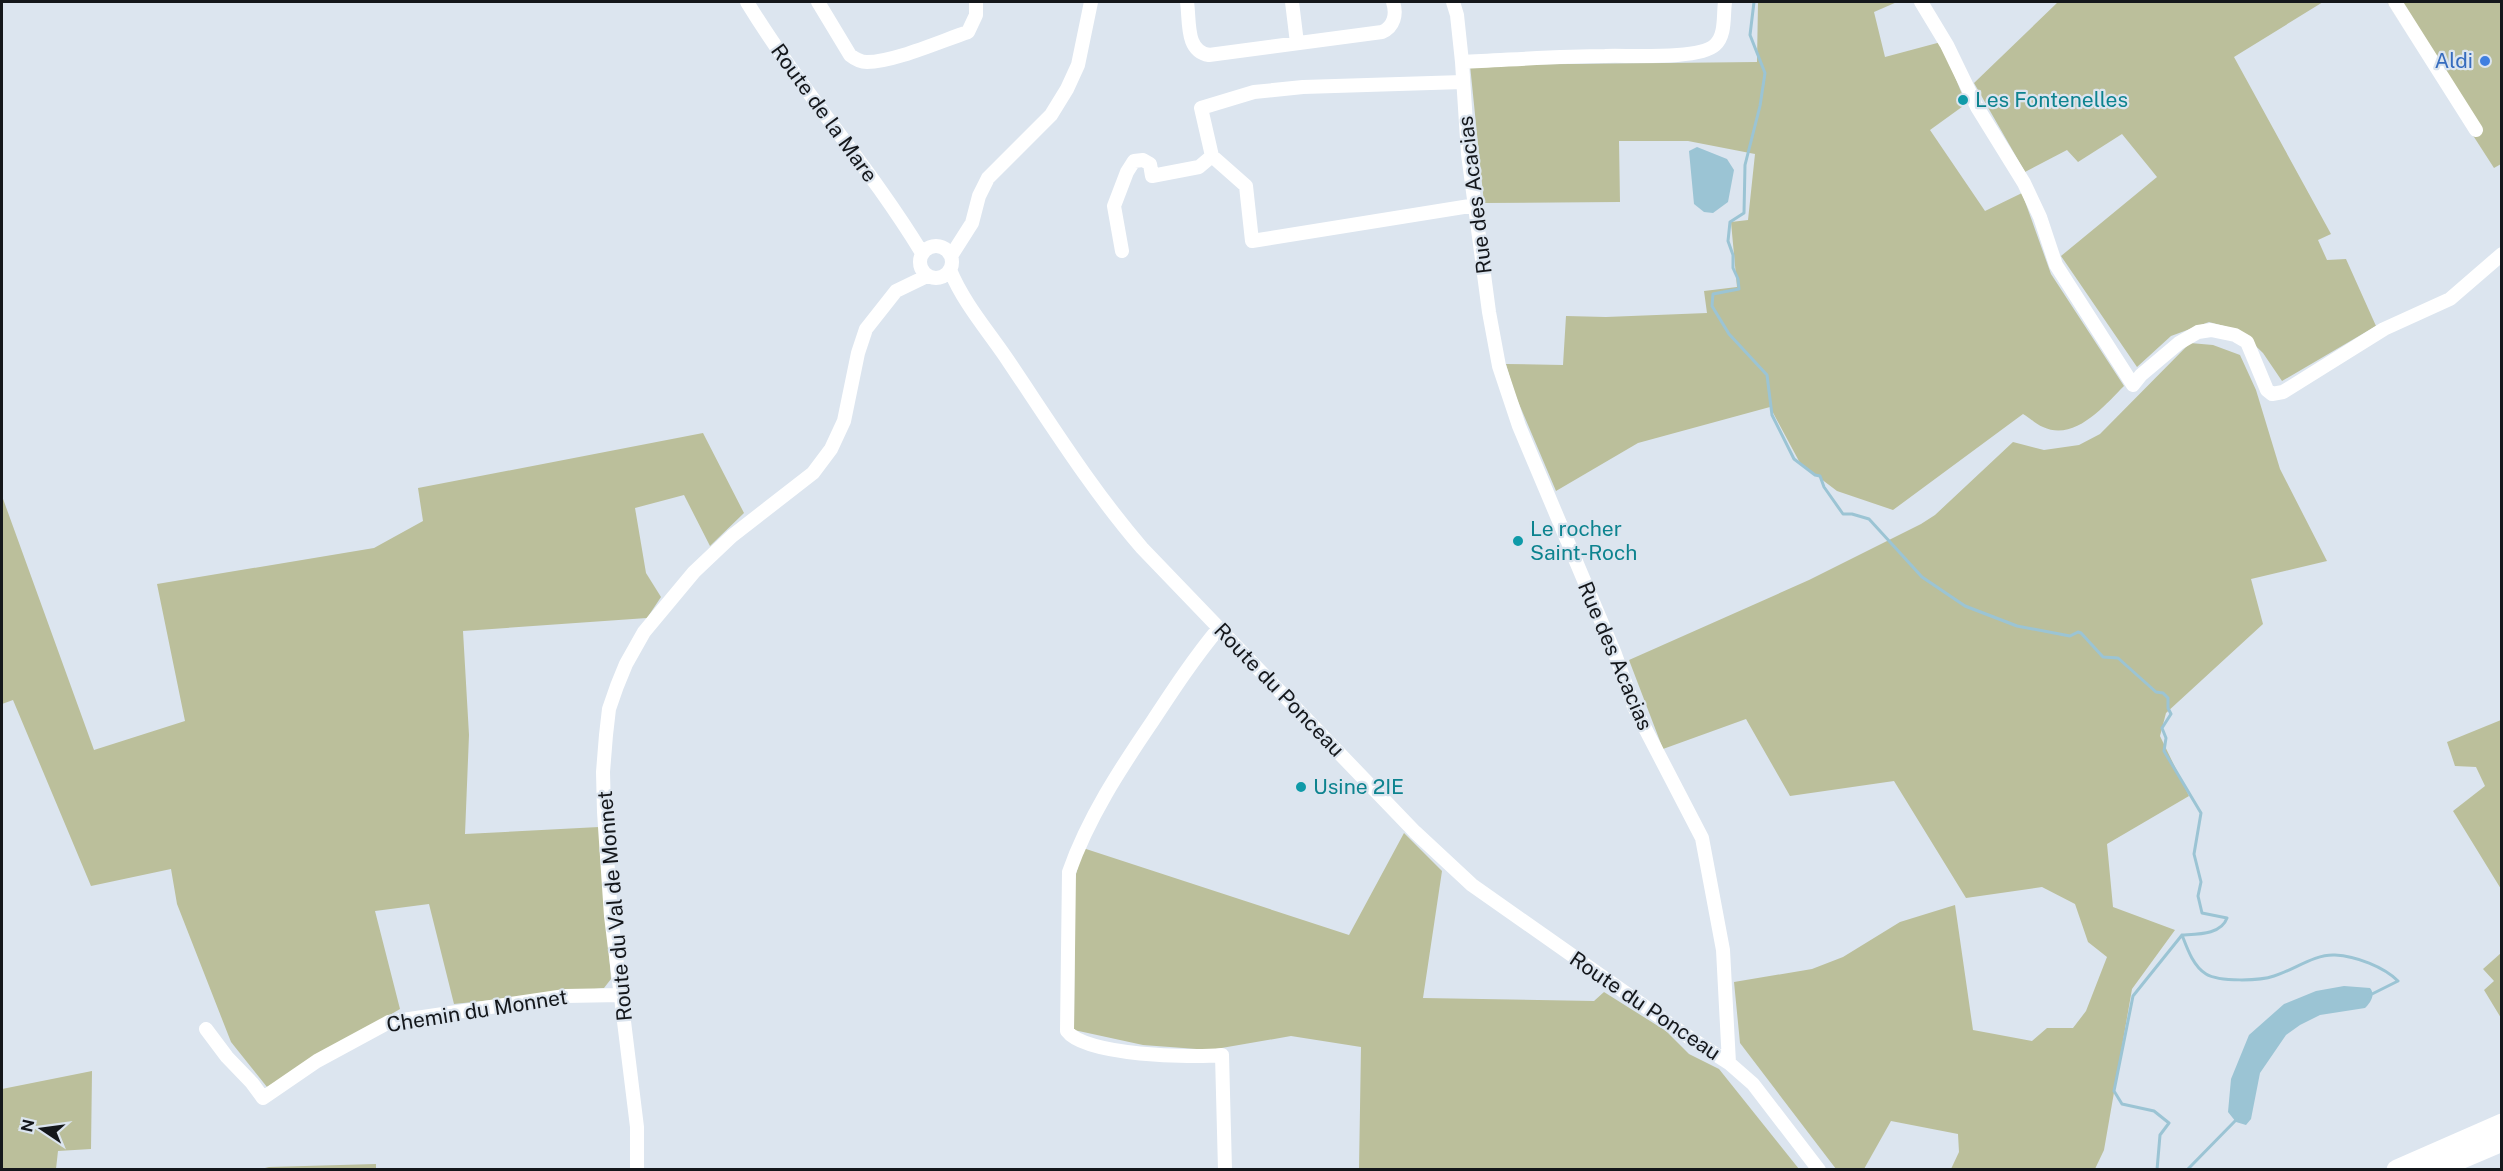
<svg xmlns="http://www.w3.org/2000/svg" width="2503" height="1171" viewBox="0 0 2503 1171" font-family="'Public Sans',sans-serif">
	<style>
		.green { fill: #bbbf9b }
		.water { fill: #9bc4d4 }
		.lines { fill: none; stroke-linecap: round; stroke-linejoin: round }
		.stream { stroke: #9bc4d4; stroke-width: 3 }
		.minor { stroke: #fff; stroke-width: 14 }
		.highway { stroke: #fff; stroke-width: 21 }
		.shop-dot { fill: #3f7fe0; stroke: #dce5ef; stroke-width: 2 }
		.culture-dot { fill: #0f9aa8; stroke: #dce5ef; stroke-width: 2 }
		.labels { text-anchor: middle; stroke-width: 4.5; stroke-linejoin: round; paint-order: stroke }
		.shop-label { font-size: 21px; fill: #366cbe; stroke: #dce5ef; text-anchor: end }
		.culture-label { font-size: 21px; fill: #0d838f; stroke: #dce5ef; text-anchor: start }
		.street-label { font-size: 21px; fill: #14171b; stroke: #dce5ef }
	</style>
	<rect width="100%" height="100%" fill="#dce5ef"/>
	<!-- green -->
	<path class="green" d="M1758,2H1897L1874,12L1885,57L1941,42L1966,104L1930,130L1985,211L2022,193L2051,274L2124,386C2105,405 2075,442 2043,427C2036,424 2030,418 2023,414L1893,510L1837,491L1800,463L1770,407L1638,443L1556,491L1514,392L1506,364L1563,365L1566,316L1606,317L1707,313L1704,291L1737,287L1731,222L1748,220L1755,154L1688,141H1619L1620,202L1484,203L1470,65L1757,62Z
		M2058,2H2323L2234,57L2331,234L2318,240L2327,260L2346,259L2376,326L2282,381L2263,353L2239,330L2209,322L2171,336L2137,367L2061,256L2157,177L2122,134L2078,162L2067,150L2025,172L1974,83Z
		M2387,2H2501V164L2494,168Z
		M2190,343L2213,345L2240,355L2256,390L2280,469L2327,561L2251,579L2263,624L2166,713L2160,736L2189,796L2107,844L2113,907L2175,930L2132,989L2104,1150L2095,1169H1951L1959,1152L1958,1134L1891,1121L1864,1169H1836L1740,1043L1734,982L1812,969L1843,957L1900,922L1955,905L1973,1030L2032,1041L2047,1028H2073L2086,1011L2107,957L2088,942L2075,904L2042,887L1966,898L1894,781L1790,796L1746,719L1663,749L1629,660L1809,580L1921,524L1935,515L2013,442L2044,450L2079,445L2100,434Z
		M703,433L744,513L710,546L684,495L635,508L646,573L661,597L647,618L463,631L469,735L465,834L599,827L611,979L604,988L454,1004L429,904L375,911L400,1009L267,1087L231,1042L177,904L171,869L91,886L13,700L2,704V496L94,750L185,721L157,584L374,548L423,521L418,488Z
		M2501,720V889L2453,811L2485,786L2476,767L2455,766L2447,742Z
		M1404,833L1442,871L1423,998L1594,1001L1604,992L1666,1031L1689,1054L1719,1069L1799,1169H1359L1361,1047L1291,1036L1210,1050L1143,1045L1074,1030L1075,878L1083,848L1349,935Z
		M2501,953V1018L2484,990L2494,981L2483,969Z
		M92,1071L91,1149L58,1151L56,1169H2V1089Z
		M376,1164V1170L261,1169L269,1167Z"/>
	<!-- water -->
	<path class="water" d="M1697,147L1727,159L1734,170L1728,202L1713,213L1704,212L1694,204L1689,151Z
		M2344,986L2370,988C2376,995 2370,1003 2365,1008L2320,1015L2300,1025L2286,1035L2260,1073L2251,1119L2246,1125L2236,1122L2228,1112L2231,1079L2249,1035L2284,1004L2316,991Z"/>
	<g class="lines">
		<!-- stream -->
		<path class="stream" d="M1754,2L1750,35L1765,73L1760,106L1745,165L1744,213L1730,222L1728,241L1733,255V268L1738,279L1739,289L1713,294L1712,306L1729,334L1767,375L1772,415L1794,459L1815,475L1820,476L1824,487L1843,514H1852L1869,519L1922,577L1965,606L2017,626L2070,636L2078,632L2081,633L2103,657L2118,658L2156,692L2163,693L2168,698V708L2171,714L2162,728L2166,738L2164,751L2201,813L2194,854L2201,882L2198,896L2202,913L2227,918C2221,935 2197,934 2182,935L2133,996L2114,1091L2122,1104L2154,1111L2169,1123L2160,1135L2157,1170
			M2182,935C2187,948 2193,966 2206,974C2219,982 2260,981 2274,976C2294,970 2314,954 2335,955C2356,956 2384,967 2398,981L2368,996
			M2187,1170L2237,1119"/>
		<!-- minor -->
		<path class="minor" d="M747,2C800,89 869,166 922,253
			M818,2L850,55C855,59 860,62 867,62C894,62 941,41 968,32L976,15V2
			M1187,2C1190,21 1185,51 1209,55L1382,32C1394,27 1397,14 1393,2
			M1292,2L1297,43
			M1453,2L1457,15L1462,62L1468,154L1489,312L1499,366L1519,426L1615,654L1634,707L1702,838L1723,950L1729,1063
			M1921,2L1947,45L1977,107L2024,183L2040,217L2056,265L2133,385L2141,375L2179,343L2198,332L2211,330L2235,335L2247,342L2267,390L2272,394L2283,392L2384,329L2450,299L2502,254
			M2395,2L2476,130
			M1462,62C1509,60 1557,56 1605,56C1628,55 1699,60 1715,45C1726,35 1723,16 1725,2
			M1463,82L1303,87L1254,92L1201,108L1212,156L1246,186L1252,241L1476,205
			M920 262a16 16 0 1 1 32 0a16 16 0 1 1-32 0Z
			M1122,251L1114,206L1127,172L1134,161L1143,160L1150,164L1152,176L1199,167L1212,156
			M951,256L972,223L979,196L988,178L1051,115L1067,89L1078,65L1091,2
			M950,270C964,304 989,332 1009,362C1052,426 1092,490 1142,548L1415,832L1472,885L1684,1034L1729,1063L1753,1084L1819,1170
			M1219,628C1194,658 1173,690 1152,722C1120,769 1088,818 1069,872L1067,1031C1085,1056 1192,1058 1222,1055L1225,1170
			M206,1029L227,1057L252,1083L263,1098L317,1061L389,1022L565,996L621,995
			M637,1170V1127L611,916L604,812L603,772L606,735L609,709L617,686L626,664L644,632L694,572L732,536L813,473L831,449L844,421L858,353L866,329L896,291L927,276"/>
		<!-- highway -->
		<path class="highway" d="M2397,1170L2502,1124
			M2434,1170L2502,1141"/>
	</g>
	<!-- markers -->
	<circle class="shop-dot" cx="2485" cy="61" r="6"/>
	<g class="culture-dot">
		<circle cx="1963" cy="100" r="6"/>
		<circle cx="1518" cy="541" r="6"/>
		<circle cx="1301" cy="787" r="6"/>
	</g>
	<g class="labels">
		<!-- shop labels -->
		<g class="shop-label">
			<text x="2473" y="68">Aldi</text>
		</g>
		<!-- culture labels -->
		<g class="culture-label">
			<text x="1975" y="107">Les Fontenelles</text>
			<text x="1530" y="536">Le rocher<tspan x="1530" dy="24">Saint-Roch</tspan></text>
			<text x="1313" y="794">Usine 2IE</text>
		</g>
		<!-- street labels -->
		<g class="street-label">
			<text transform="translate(824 113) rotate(54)" y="7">Route de la Mare</text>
			<text transform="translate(1475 195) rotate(-97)" y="7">Rue des Acacias</text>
			<text transform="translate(1615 656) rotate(67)" y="7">Rue des Acacias</text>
			<text transform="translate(1279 690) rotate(46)" y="7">Route du Ponceau</text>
			<text transform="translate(615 906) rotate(-95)" y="7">Route du Val de Monnet</text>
			<text transform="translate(1645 1006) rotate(34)" y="7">Route du Ponceau</text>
			<text transform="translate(477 1011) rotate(-9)" y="7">Chemin du Monnet</text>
		</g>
	</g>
	<!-- border -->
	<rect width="2503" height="1171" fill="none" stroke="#14171b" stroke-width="6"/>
	<!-- north arrow -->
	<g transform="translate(42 1129) rotate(283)" stroke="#dce5ef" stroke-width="4.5" paint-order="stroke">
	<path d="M0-4.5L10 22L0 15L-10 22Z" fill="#14171b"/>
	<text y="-9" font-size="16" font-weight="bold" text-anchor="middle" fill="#14171b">N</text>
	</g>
</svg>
